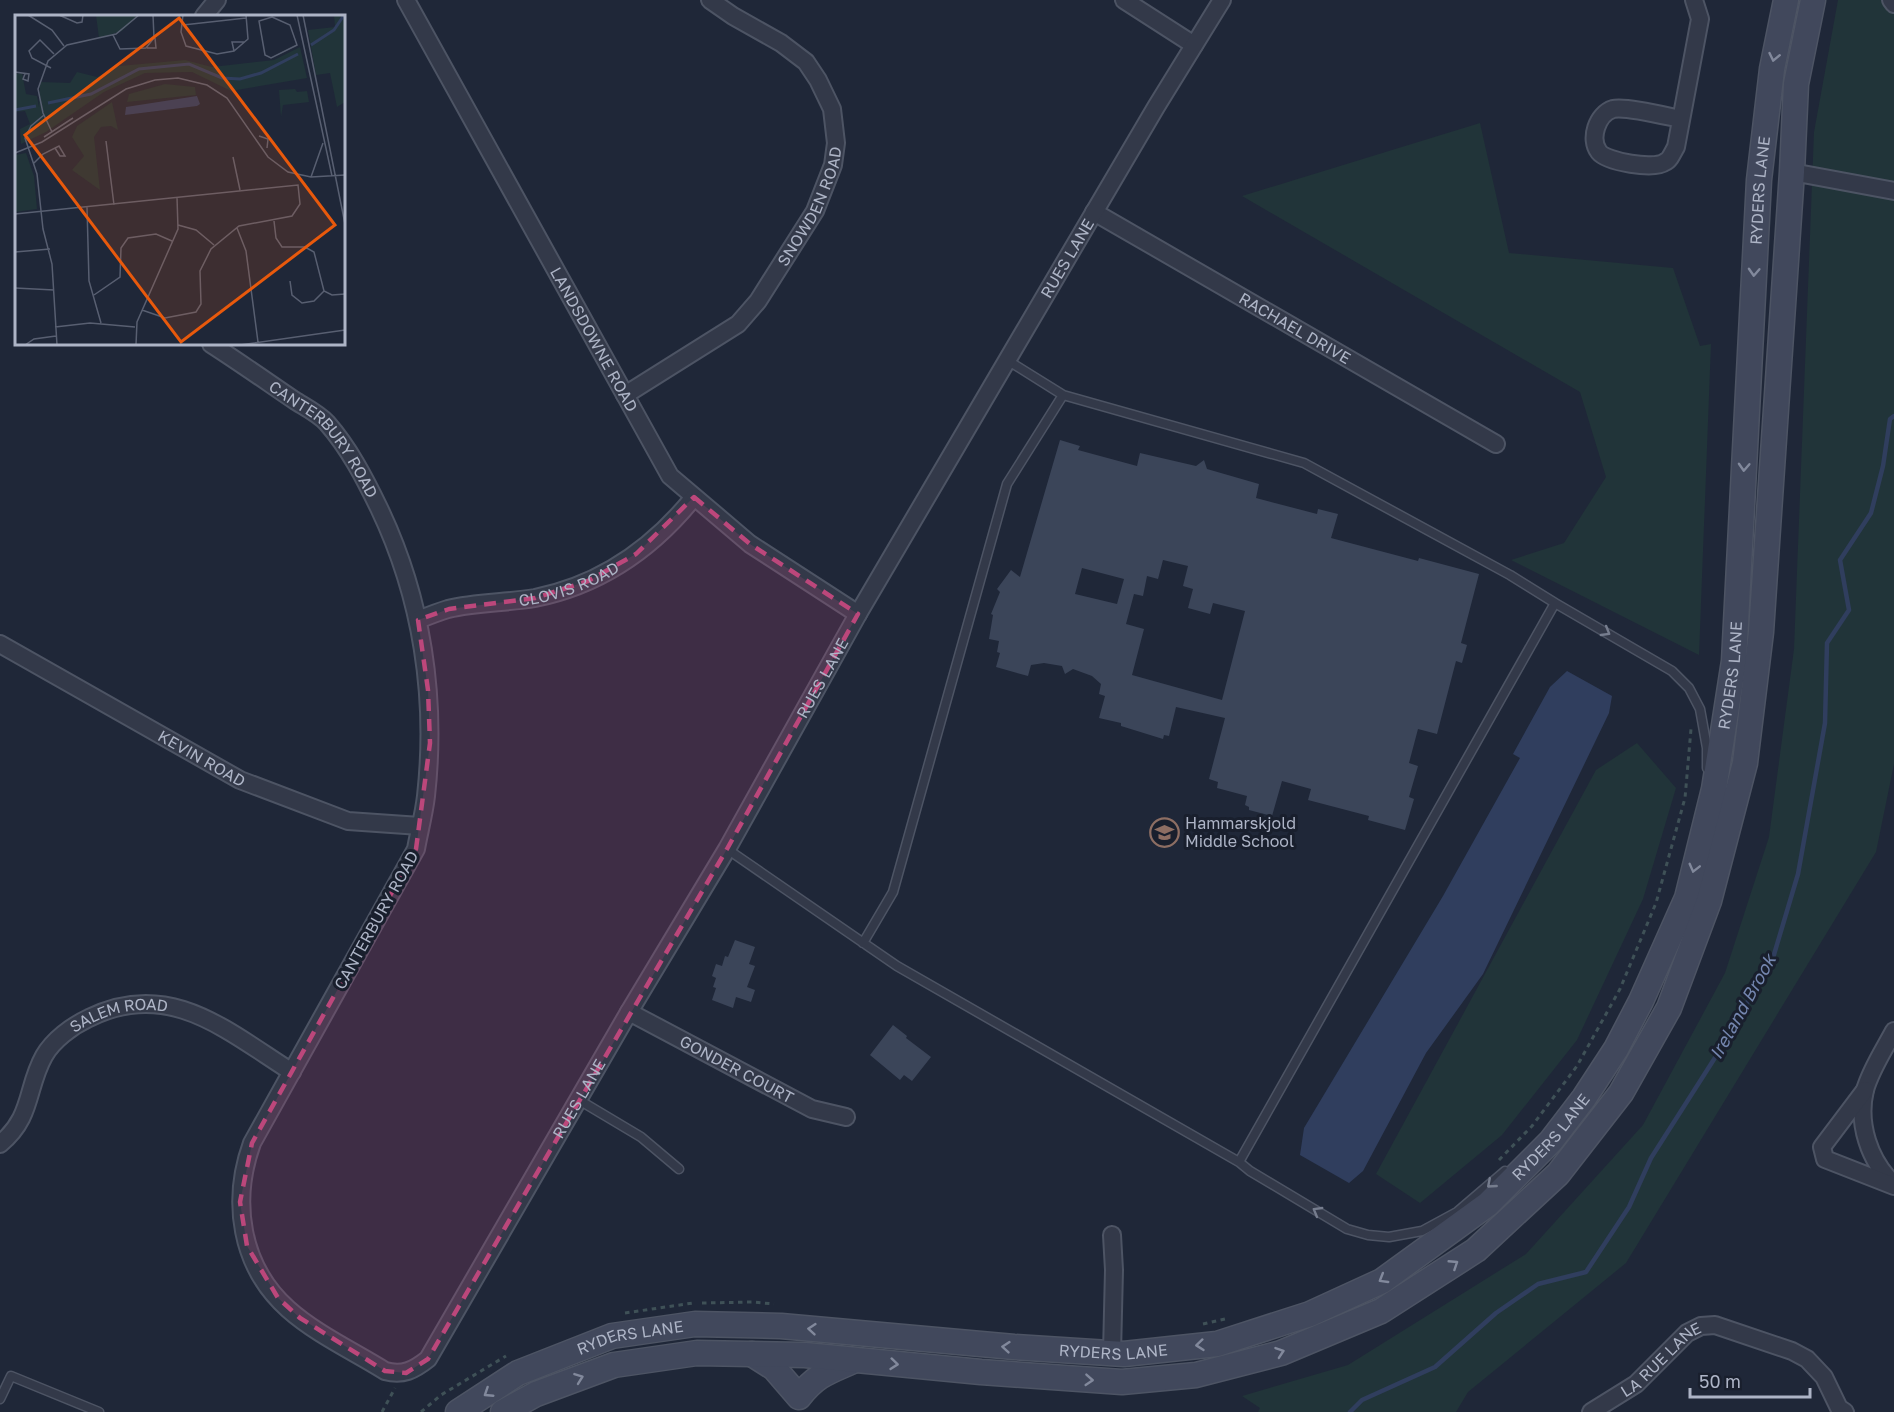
<svg xmlns="http://www.w3.org/2000/svg" width="1894" height="1412" viewBox="0 0 1894 1412" font-family="'Golos Text',sans-serif">
	<style>
		.green { fill: #213439 }
		.water { fill: #303e5e }
		.lines { fill: none; stroke-linecap: round; stroke-linejoin: round }
		.stream { stroke: #303e5e; stroke-width: 4.5 }
		.building { fill: #3b4559; fill-rule: evenodd }
		.lane-casing { stroke: #4d5464; stroke-width: 11 }
		.street-casing { stroke: #4d5464; stroke-width: 20 }
		.secondary-casing { stroke: #4d5464; stroke-width: 27 }
		.path { stroke: #3f5157; stroke-width: 3; stroke-dasharray: 4.5 4.5; stroke-linecap: butt }
		.lane { stroke: #333949; stroke-width: 8 }
		.street { stroke: #333949; stroke-width: 16 }
		.secondary { stroke: #41485c; stroke-width: 24 }
		.oneway { stroke: #82899c }
		.oneway2 { stroke: #767d8e }
		.marked { fill: #bc477b; fill-opacity: 0.2; stroke: #bc477b; stroke-width: 4.5; stroke-dasharray: 12 8; stroke-linejoin: round }
		.labels { text-anchor: middle; stroke-width: 6; stroke-linejoin: round; paint-order: stroke }
		.street-label { font-size: 16px; fill: #adb4c6; stroke: #191f2d }
		.poi-label { font-size: 16px; fill: #adb4c6; stroke: #191f2d; text-anchor: start }
		.water-label { font-size: 18px; font-style: italic; fill: #7486af; stroke: #191f2d }
		.inset-river { fill: none; stroke: #303e5e; stroke-width: 3 }
		.inset-road { fill: none; stroke: #585f71; stroke-width: 1.5 }
		.view { fill: #e8590c; fill-opacity: 0.15; stroke: #e8590c; stroke-width: 3 }
		.inset-edge { fill: none; stroke: #adb4c6; stroke-width: 3 }
	</style>
	<rect width="100%" height="100%" fill="#1f2738"/>
	<!-- green -->
	<path class="green" d="M1838,0H1894V764L1876,852L1626,1263L1468,1392L1456,1412H1258L1260,1408L1242,1396L1348,1365L1526,1254L1643,1125L1725,973L1769,837L1794,649L1814,132Z
		M1480,123L1509,253L1673,268L1700,346L1711,344L1699,655L1511,560L1564,543L1606,477L1580,392L1242,196Z
		M1637,743L1676,788L1643,899L1577,1040L1502,1135L1420,1203L1376,1174L1596,770Z"/>
	<!-- water -->
	<path class="water" d="M1567,671L1612,696L1609,713L1483,974L1426,1053L1363,1171L1349,1183L1300,1155L1304,1128L1443,896L1520,758L1513,754L1550,687Z"/>
	<g class="lines">
		<!-- stream -->
		<path class="stream" d="M1350,1412L1362,1400L1435,1367L1496,1313L1538,1284L1586,1272L1629,1207L1651,1158L1718,1053L1773,958L1798,874L1825,723L1827,643L1849,610L1840,560L1871,513L1883,466L1890,419L1894,416"/>
	</g>
	<!-- building -->
	<path class="building" d="M1060,440L1080,446L1078,450L1137,466L1140,453L1196,466L1204,460L1207,469L1259,484L1256,498L1317,514L1318,509L1338,514L1331,538L1418,561L1419,558L1479,574L1461,643L1467,645L1462,663L1456,661L1437,734L1418,729L1409,763L1418,766L1409,797L1414,799L1405,830L1368,820L1369,816L1308,800L1311,789L1282,781L1272,816L1249,810V807L1245,805L1247,796L1217,788L1218,782L1209,779L1225,718L1176,707L1169,736L1164,735L1163,739L1121,726V723L1099,718L1105,696L1099,694L1101,684L1092,676L1073,669L1065,674L1062,666L1044,663L1031,665L1028,676L996,667L1000,653L997,652L999,641L989,639L993,615L991,614L1000,592L997,589L1011,570L1020,577ZM1163,560L1188,566L1183,586L1193,589L1188,608L1210,614L1213,603L1245,611L1222,700L1132,675L1144,629L1126,624L1134,594L1143,596L1147,576L1158,579ZM1082,568L1124,579L1117,604L1075,594Z
		M735,940L755,947L749,964L755,966L747,987L755,990L751,1002L736,997L733,1008L712,1000L716,988L713,987L716,978L712,976L716,964L722,966L725,956L728,957Z
		M893,1025L907,1036L906,1038L931,1057L912,1081L904,1075L900,1080L870,1055Z"/>
	<g class="lines">
		<defs>
			<path id="lane" d="M1555,603L1672,671L1689,688L1700,709L1707,748V768
				M727,849L897,966L1239,1162L1555,603L1510,575L1304,463L1063,395L1007,360
				M863,943L893,892L1007,484L1063,395
				M579,1100L641,1137L679,1169
				M1239,1162L1250,1171L1347,1229L1368,1235L1389,1237L1422,1231L1457,1212L1505,1171
				M0,1399L11,1376L99,1412"/>
			<g id="street">
				<path id="s1" d="M406,0L670,476L750,544L858,614"/>
				<path d="M1124,0L1194,45"/>
				<path d="M1891,0L1894,4"/>
				<path d="M204,16L217,0"/>
				<path d="M1681,119C1666,116 1625,106 1613,109C1597,114 1589,139 1599,152C1607,162 1654,170 1665,162C1670,160 1673,152 1676,147L1700,19L1694,0"/>
				<path d="M1792,172L1894,191"/>
				<path id="s2" d="M1094,212L1496,444"/>
				<path id="s3" d="M211,344C239,362 266,381 294,400C305,407 319,414 327,423C349,448 365,479 379,508C422,598 437,697 426,796C424,814 419,832 416,849L252,1143C231,1201 240,1266 288,1309C316,1334 353,1351 385,1371C403,1376 414,1370 428,1359L629,1012L727,849L858,614L1156,107L1222,0"/>
				<path id="s4" d="M625,395L738,324L758,301L815,211L833,165L836,143L832,109L818,80L806,62L781,43L733,16L710,0"/>
				<path id="s5" d="M418,620C428,616 438,612 448,609C476,602 506,603 535,598C600,585 653,548 694,497"/>
				<path id="s6" d="M0,644L240,780L348,821L420,826"/>
				<path id="s7" d="M629,1012L812,1109L846,1117"/>
				<path d="M1894,1031C1884,1050 1871,1069 1865,1090C1857,1123 1869,1161 1894,1184"/>
				<path d="M1865,1090L1822,1147L1825,1159L1894,1186"/>
				<path id="s8" d="M0,1144C33,1117 26,1088 44,1056C53,1040 72,1026 89,1018C169,978 227,1031 292,1072"/>
				<path d="M1112,1353L1114,1270L1112,1235"/>
				<path id="s9" d="M1591,1412L1636,1384L1687,1333L1701,1326L1715,1325L1792,1351L1807,1359L1824,1377L1839,1408L1845,1412"/>
			</g>
			<g id="secondary">
				<path d="M752,1354L774,1368L799,1397C816,1375 828,1372 853,1361"/>
				<path id="s10" d="M458,1412L518,1373L612,1336L695,1324L781,1326L1014,1347L1124,1354L1217,1344L1310,1314L1382,1281L1488,1204L1551,1141L1584,1098L1616,1049L1641,1001L1687,898L1714,789L1734,661L1759,180L1772,69L1786,0"/>
				<path d="M503,1412L536,1394L614,1365L697,1353L805,1355L981,1372L1122,1382L1196,1375L1281,1353L1381,1311L1476,1250L1558,1174L1621,1093L1669,1008L1709,901L1745,763L1761,632L1792,172L1796,84L1813,0"/>
			</g>
		</defs>
		<!-- lane casing -->
		<use href="#lane" class="lane-casing"/>
		<!-- street casing -->
		<use href="#street" class="street-casing"/>
		<!-- secondary casing -->
		<use href="#secondary" class="secondary-casing"/>
		<!-- path -->
		<path class="path" d="M1499,1160L1532,1126L1577,1066L1620,989L1656,903L1685,798L1691,729
			M702,1303L753,1302L774,1304
			M625,1313L693,1303
			M1203,1324L1229,1318
			M382,1412L395,1388
			M421,1412L441,1395L506,1356"/>
		<!-- lane -->
		<use href="#lane" class="lane"/>
		<!-- street -->
		<use href="#street" class="street"/>
		<!-- secondary -->
		<use href="#secondary" class="secondary"/>
	</g>
	<!-- one-way arrows -->
	<defs><path id="oneway-chevron" d="M-2-3.5L2.5 0L-2 3.5" fill="none" stroke-width="1.6" stroke-linecap="round" stroke-linejoin="round" transform="scale(1.5)"/></defs>
	<g class="oneway">
		<use href="#oneway-chevron" transform="translate(1774 57) rotate(102)"/>
		<use href="#oneway-chevron" transform="translate(1754 272) rotate(93)"/>
		<use href="#oneway-chevron" transform="translate(1744 467) rotate(93)"/>
		<use href="#oneway-chevron" transform="translate(1694 868) rotate(104)"/>
		<use href="#oneway-chevron" transform="translate(1454 1264) rotate(-33)"/>
		<use href="#oneway-chevron" transform="translate(1383 1279) rotate(149)"/>
		<use href="#oneway-chevron" transform="translate(812 1329) rotate(-175)"/>
		<use href="#oneway-chevron" transform="translate(1200 1345) rotate(174)"/>
		<use href="#oneway-chevron" transform="translate(1006 1347) rotate(-175)"/>
		<use href="#oneway-chevron" transform="translate(1280 1352) rotate(-19)"/>
		<use href="#oneway-chevron" transform="translate(894 1364) rotate(6)"/>
		<use href="#oneway-chevron" transform="translate(579 1378) rotate(-20)"/>
		<use href="#oneway-chevron" transform="translate(1089 1380) rotate(4)"/>
		<use href="#oneway-chevron" transform="translate(488 1393) rotate(147)"/>
	</g>
	<g class="oneway2">
		<use href="#oneway-chevron" transform="translate(1606 632) rotate(31)"/>
		<use href="#oneway-chevron" transform="translate(1491 1184) rotate(139)"/>
		<use href="#oneway-chevron" transform="translate(1317 1211) rotate(-150)"/>
	</g>
	<!-- marked area -->
	<path class="marked" d="M694,497L750,544L858,614L727,849L428,1359L406,1373L385,1371L300,1318L278,1298L247,1246L240,1202L252,1143L416,849L430,743L428,690L418,620L449,609L535,598L588,581L636,554Z"/>
	<!-- icons -->
	<defs>
		<symbol id="school-ring" viewBox="-11 -11 22 22"><circle r="9.5" fill="#191f2d" stroke="#8d6e63" stroke-width="1.5"/><path d="M0-5L7-2L0 1L-7-2ZM-4 1L0 2.5L4 1V4Q0 6-4 4Z" fill="#8d6e63"/></symbol>
	</defs>
	<g fill-rule="evenodd">
		<use href="#school-ring" x="1148" y="816" width="33" height="33"/>
	</g>
	<g class="labels">
		<!-- street labels -->
		<g class="street-label">
			<text dy="6" stroke="none"><textPath href="#s10" startOffset="2170">RYDERS LANE</textPath></text>
			<text dy="6" stroke="none"><textPath href="#s4" startOffset="273">SNOWDEN ROAD</textPath></text>
			<text dy="6" stroke="none"><textPath href="#s3" startOffset="2542">RUES LANE</textPath></text>
			<text dy="6" stroke="none"><textPath href="#s2" startOffset="232">RACHAEL DRIVE</textPath></text>
			<text dy="6" stroke="none"><textPath href="#s1" startOffset="388">LANDSDOWNE ROAD</textPath></text>
			<text dy="6" stroke="none"><textPath href="#s3" startOffset="150">CANTERBURY ROAD</textPath></text>
			<text dy="6" stroke="none"><textPath href="#s5" startOffset="156">CLOVIS ROAD</textPath></text>
			<text dy="6" stroke="none"><textPath href="#s10" startOffset="1684">RYDERS LANE</textPath></text>
			<text dy="6" stroke="none"><textPath href="#s3" startOffset="2056">RUES LANE</textPath></text>
			<text dy="6" stroke="none"><textPath href="#s6" startOffset="232">KEVIN ROAD</textPath></text>
			<text transform="translate(376 920) rotate(-61)" y="6">CANTERBURY ROAD</text>
			<text dy="6" stroke="none"><textPath href="#s8" startOffset="190">SALEM ROAD</textPath></text>
			<text dy="6" stroke="none"><textPath href="#s7" startOffset="122">GONDER COURT</textPath></text>
			<text dy="6" stroke="none"><textPath href="#s3" startOffset="1570">RUES LANE</textPath></text>
			<text dy="6" stroke="none"><textPath href="#s10" startOffset="1180">RYDERS LANE</textPath></text>
			<text dy="6" stroke="none"><textPath href="#s10" startOffset="190">RYDERS LANE</textPath></text>
			<text dy="6" stroke="none"><textPath href="#s10" startOffset="676">RYDERS LANE</textPath></text>
			<text dy="6" stroke="none"><textPath href="#s9" startOffset="88">LA RUE LANE</textPath></text>
		</g>
		<!-- poi labels -->
		<g class="poi-label">
			<text x="1185" y="829">Hammarskjold<tspan x="1185" dy="18">Middle School</tspan></text>
		</g>
		<!-- water labels -->
		<g class="water-label">
			<text transform="translate(1743 1007) rotate(-61)" y="6">Ireland Brook</text>
		</g>
	</g>
	<!-- overview -->
	<g transform="translate(15 15)">
		<rect width="330" height="330" fill="#1f2738"/>
		<path d="M81,0H124L107,16L84,23ZM319,0H330V87L322,92L315,58L301,60L293,15L320,12ZM285,32L292,63L216,76L177,57L130,58L89,77L31,117L6,129L5,114L15,109L10,96L0,97V59L7,58L11,79L22,81L24,92L25,67L55,68L62,57L82,62L104,51L170,45L197,52L259,45ZM150,69L180,72L181,80L112,87L114,79ZM280,74L282,77L292,76L294,87L268,90L266,102L264,75ZM97,87L103,115L96,111L86,112L79,122L85,175L57,155L69,141L57,122L62,111ZM11,138L19,161L22,194L0,197V140Z" fill="#213439"/>
		<path d="M182,81L185,89L182,91L110,100L111,92Z" fill="#303e5e"/>
		<path class="inset-river" d="M296,30L319,15L329,0M33,88L76,79L124,54L174,49L207,63L225,64L246,58L283,39M0,95L21,91"/>
		<path class="inset-road" d="M13,0L37,15L49,31M44,0L62,8L67,7L68,0M168,0L166,17L171,31L202,39L219,36L233,24L231,0M282,0L317,161M288,0L330,209M257,2L275,10L282,30L256,43L250,40L244,6ZM168,10L231,3M98,20L105,34L131,33L139,23L138,0M132,33H141L140,23M219,36L217,27H230M36,53L17,43L14,36L25,25L39,39M0,57L14,59L13,66L8,64L10,59M29,100L16,111L10,123L22,159L28,214L37,249L42,330M37,117L28,98L23,74L33,46L52,30L101,19L124,0M244,121L253,124L252,133M29,122L58,103M91,126L99,190M0,138L27,127L111,74L140,65L163,63L192,70L212,83L253,142L273,157L296,162L330,160M218,142L225,175M19,148L28,139L44,131L50,141H45L40,133M296,162L308,128M72,192L74,266L86,308M0,199L283,170L285,189L277,201L224,211L196,234L185,256L186,289L181,297L150,303L127,295M259,206L261,223L267,232H290L299,237L309,276L317,280L330,279M163,210L181,215L199,230M222,213L231,236L243,327M0,237L35,234M275,266L277,280L287,288L299,286L309,276M0,273L39,275M79,280L105,262L106,233L113,223L141,219L157,226M40,312L75,308L120,312M10,330L19,324L41,321M121,330L122,307L163,214L162,182M225,330L330,315"/>
		<path class="view" d="M164,3L320,210L166,327L10,120Z"/>
		<rect width="330" height="330" class="inset-edge"/>
	</g>
	<!-- scale -->
	<path d="M1690 1388v9h120v-9" fill="none" stroke="#adb4c6" stroke-width="3"/>
	<text x="1699" y="1388" font-size="18" fill="#adb4c6" stroke="#191f2d" stroke-width="4.5" paint-order="stroke">50 m</text>
</svg>
